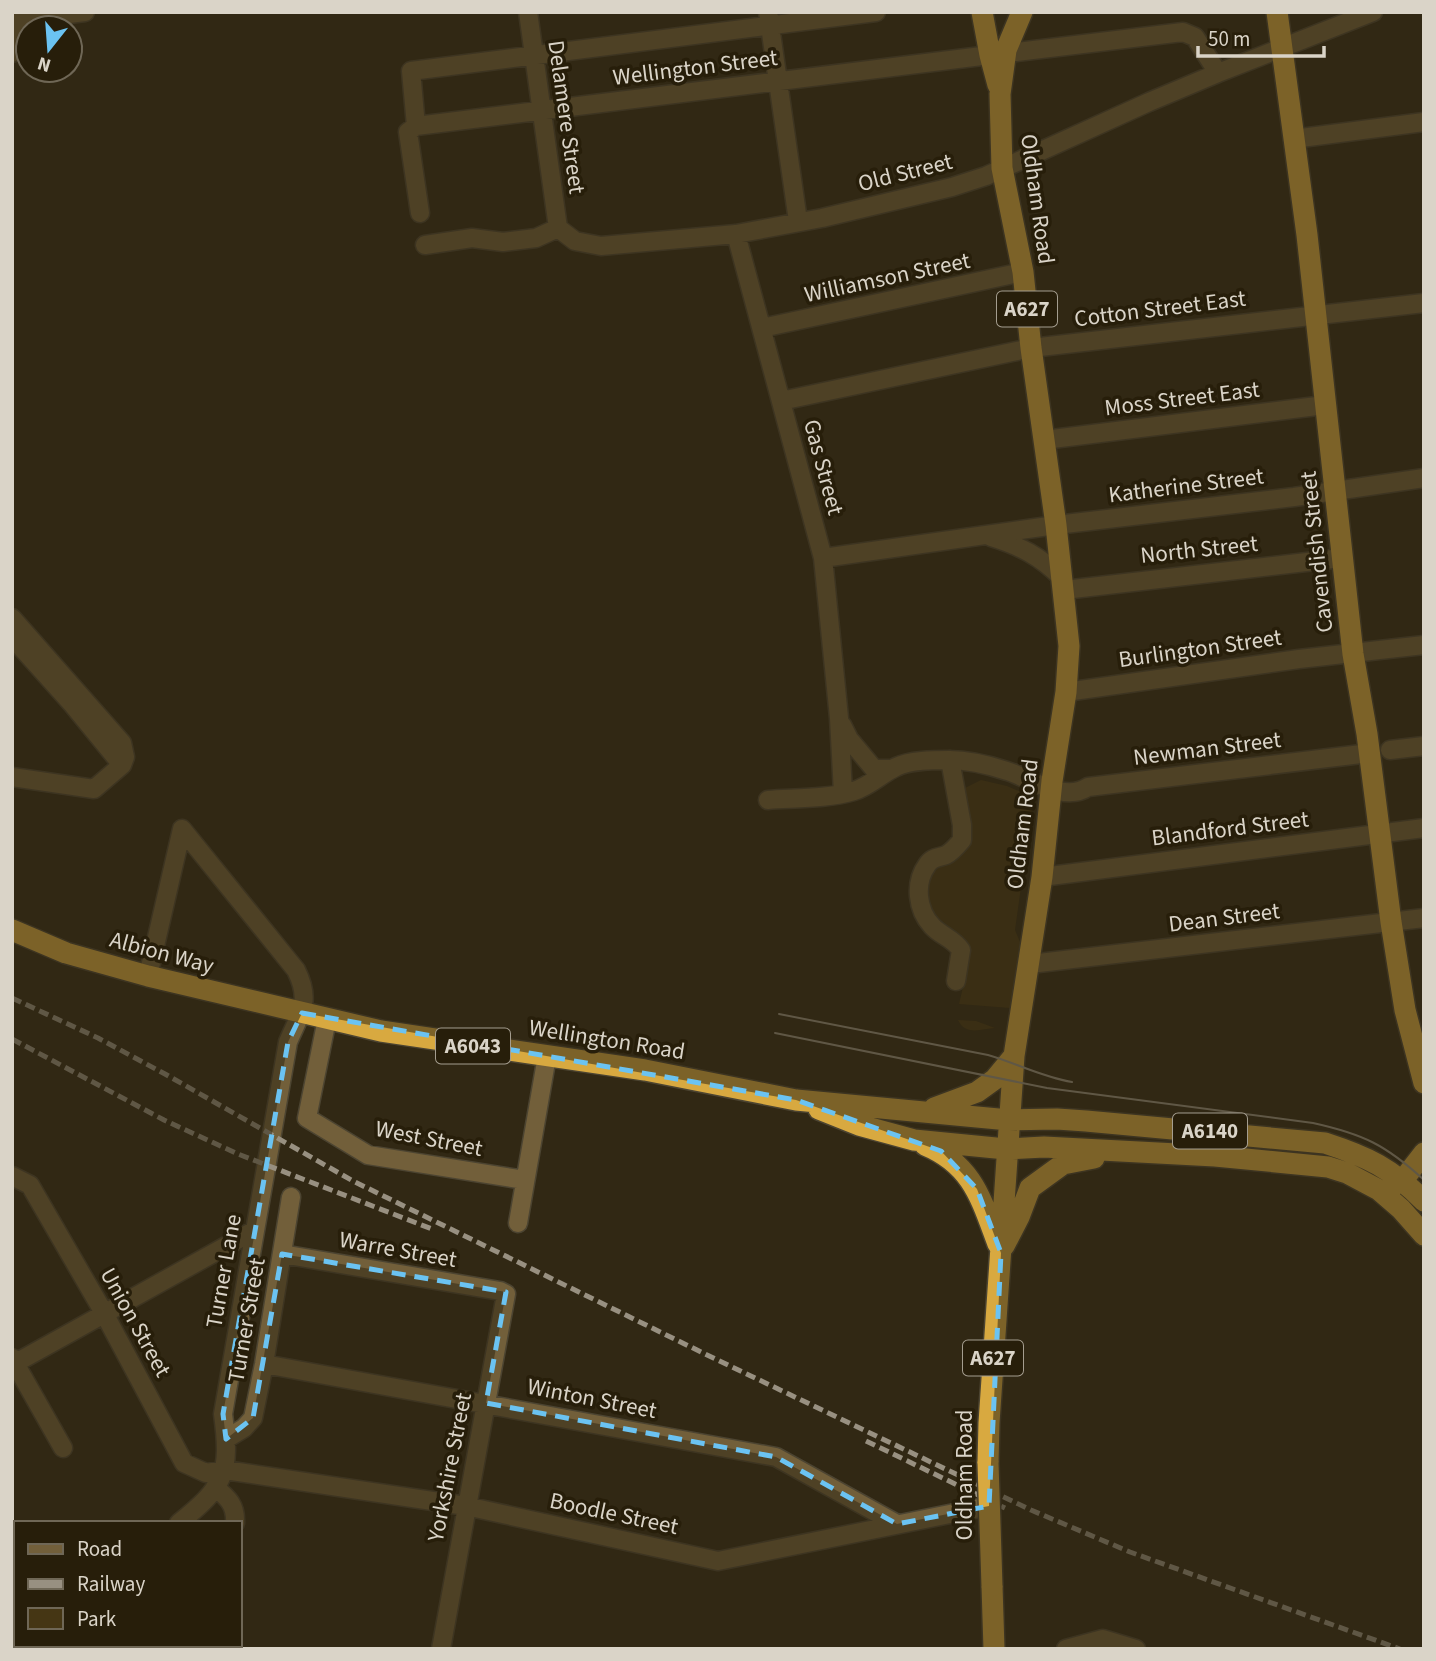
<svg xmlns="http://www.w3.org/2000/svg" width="1436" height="1661" viewBox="0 0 1436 1661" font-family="'Source Sans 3',sans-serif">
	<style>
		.green { fill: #453614 }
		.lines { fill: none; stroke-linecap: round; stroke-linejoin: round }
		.street-casing { stroke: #4c4431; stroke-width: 21 }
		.highway-casing { stroke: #4c4431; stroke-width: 24 }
		.street { stroke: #725f3a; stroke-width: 18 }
		.highway { stroke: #d8a940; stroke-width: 21 }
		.tram { stroke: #989081; stroke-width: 2 }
		.rail { stroke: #989081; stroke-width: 5; stroke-dasharray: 10 5; stroke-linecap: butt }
		.highway-bridge-casing { stroke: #4c4431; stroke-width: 24; stroke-linecap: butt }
		.highway-bridge { stroke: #d8a940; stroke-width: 21 }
		.marked { fill: none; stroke: #6bc3f2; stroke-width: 5; stroke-dasharray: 14 9; stroke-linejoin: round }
		.labels { text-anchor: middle; stroke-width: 7; stroke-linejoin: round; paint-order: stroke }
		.shield { fill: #271e0a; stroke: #a49d8f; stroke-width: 2 }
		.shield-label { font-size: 21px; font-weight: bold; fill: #dad4c8 }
		.street-label { font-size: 23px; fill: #dad4c8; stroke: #271e0a }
	</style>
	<rect width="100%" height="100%" fill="#312814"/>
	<!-- green -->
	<path class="green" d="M981,780L1007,786L1026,794L1032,808L1015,930L1020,942L1010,1008L959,1004C962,991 970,963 968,951C963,923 913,920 930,880C937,866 943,862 958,857L963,789Z
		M958,1020L976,1021L995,1028C982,1029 965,1036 958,1020Z"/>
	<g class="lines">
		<defs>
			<path id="street" d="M528,12L558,228
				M768,12L798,221
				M12,21L85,12
				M1006,50L1016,52L1183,32L1195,37L1218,73
				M12,53C19,42 19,33 16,20
				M416,126L411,71L876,12
				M1293,139L1424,122
				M420,213L408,132L416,126L990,55
				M558,228L575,241L601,246L736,234L822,218L952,187L986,176L1149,102L1218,73L1373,12
				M736,234L823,558L839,718L843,793
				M425,245L472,238L503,242L536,238L558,228
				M762,328L1023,272
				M781,401L1031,348L1424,303
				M1044,440L1325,405
				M991,537C1020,546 1040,556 1062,578
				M823,558L1056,525L1294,497L1424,478
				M1064,590L1341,558
				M12,618L122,743L125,757L122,765
				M12,637L73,705L122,765
				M1066,692L1299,659L1424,645
				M842,725L849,739L874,769H892
				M1390,750L1424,746
				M950,760L962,825V840C957,846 952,852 946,855C938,858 932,857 927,865C914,883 917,910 932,926C941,936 953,938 961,950L956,981
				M12,777L94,789L122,765
				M768,800C796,798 827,799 854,791C870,786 881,774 896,767C910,760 933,760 949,760C968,760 989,765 1007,771C1030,778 1064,803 1088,787L1370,753
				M1042,877L1424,828
				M1030,964L1424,918
				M148,976L182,829
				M327,1019L307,1118L368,1155L525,1180
				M12,1176L30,1185L104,1313L184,1463L206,1473L225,1470L466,1506L718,1561L989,1506
				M518,1223L547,1056
				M282,1254L500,1291L506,1294L441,1649
				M12,1358L63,1448
				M264,1364L776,1457L897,1524
				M12,1365L255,1230
				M226,1439L244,1428L253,1418L264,1364L291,1197
				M215,1487C228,1498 236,1505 235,1523
				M179,1523C225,1486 231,1473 223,1414L288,1042C300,1013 312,1002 296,970L182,829
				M12,1565L16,1569
				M12,1591L16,1589
				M65,1645L68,1649
				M48,1649L50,1645
				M212,1649L213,1645
				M1066,1649L1103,1639L1136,1649"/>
			<path id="highway" d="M982,12L990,55L998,85
				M1277,12L1307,235L1353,654L1367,734L1391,922L1405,1010L1424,1083
				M12,930L66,953L148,976L381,1031L645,1070L796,1100L1009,1120L1057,1119L1086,1121L1325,1143C1368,1157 1391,1168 1424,1201
				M934,1108L977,1092L995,1079L1014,1056
				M819,1109L859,1125L914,1140L1006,1149L1044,1147L1215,1156L1328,1167L1347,1173L1379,1190L1401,1209L1424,1235
				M925,1145C973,1165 981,1199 998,1244
				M1391,1187L1403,1180L1424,1153
				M1004,1246L1019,1217L1030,1188L1063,1164L1094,1158
				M988,1463L989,1423L1014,1056L1042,877L1052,781L1066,692L1069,646L1056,525L1031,348L1023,272L1002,168L1000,94L1006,50L1022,12
				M992,1586L994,1649"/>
		</defs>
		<!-- street casing -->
		<use href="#street" class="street-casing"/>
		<!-- highway casing -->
		<use href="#highway" class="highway-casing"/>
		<!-- street -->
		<use href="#street" class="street"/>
		<!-- highway -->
		<use href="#highway" class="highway"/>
		<!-- tram -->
		<path class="tram" d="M779,1014L988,1055C1016,1063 1042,1077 1072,1082
			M775,1033L1047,1088L1313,1123C1363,1134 1386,1145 1424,1180"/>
		<!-- rail -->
		<path class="rail" d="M12,998L98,1038L165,1074L353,1181L703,1353L1031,1510L1130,1552L1400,1649
			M12,1039L164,1120L238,1154L432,1229
			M866,1441L1005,1508"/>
		<defs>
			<path id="highway-bridge" d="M988,1463L992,1586"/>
		</defs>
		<!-- highway-bridge casing -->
		<use href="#highway-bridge" class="highway-bridge-casing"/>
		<!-- highway-bridge -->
		<use href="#highway-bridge" class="highway-bridge"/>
	</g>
	<!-- marked area -->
	<path d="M0 0H1436V1661H0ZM302,1013L796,1100L941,1151L977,1189L1001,1253L989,1506L897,1524L776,1457L486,1403L506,1292L282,1254L253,1418L226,1439L223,1414L288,1042Z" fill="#312814" fill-opacity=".55" fill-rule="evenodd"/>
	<path class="marked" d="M302,1013L796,1100L941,1151L977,1189L1001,1253L989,1506L897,1524L776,1457L486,1403L506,1292L282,1254L253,1418L226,1439L223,1414L288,1042Z"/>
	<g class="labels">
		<!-- shield labels -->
		<g class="shield">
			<rect x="997" y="291.5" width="60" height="35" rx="5"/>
			<rect x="436" y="1028.5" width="74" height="35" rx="5"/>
			<rect x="1173" y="1113.5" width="74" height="35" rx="5"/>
			<rect x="963" y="1340.5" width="60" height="35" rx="5"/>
		</g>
		<g class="shield-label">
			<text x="1027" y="316">A627</text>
			<text x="473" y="1053">A6043</text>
			<text x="1210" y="1138">A6140</text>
			<text x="993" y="1365">A627</text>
		</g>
		<!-- street labels -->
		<g class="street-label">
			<text transform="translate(695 67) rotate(-7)" y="8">Wellington Street</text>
			<text transform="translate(567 117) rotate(82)" y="8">Delamere Street</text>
			<text transform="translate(905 172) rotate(-14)" y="8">Old Street</text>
			<text transform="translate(1038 199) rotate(82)" y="8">Oldham Road</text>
			<text transform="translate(887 277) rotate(-12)" y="8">Williamson Street</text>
			<text transform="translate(1160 308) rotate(-7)" y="8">Cotton Street East</text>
			<text transform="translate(1182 398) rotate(-7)" y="8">Moss Street East</text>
			<text transform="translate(824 467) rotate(75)" y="8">Gas Street</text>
			<text transform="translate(1186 485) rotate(-7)" y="8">Katherine Street</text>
			<text transform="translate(1199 549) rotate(-6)" y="8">North Street</text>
			<text transform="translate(1316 552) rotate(-96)" y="8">Cavendish Street</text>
			<text transform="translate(1200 648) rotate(-8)" y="8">Burlington Street</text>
			<text transform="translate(1207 748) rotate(-7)" y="8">Newman Street</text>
			<text transform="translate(1022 824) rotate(-83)" y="8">Oldham Road</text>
			<text transform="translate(1230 828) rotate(-7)" y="8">Blandford Street</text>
			<text transform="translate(1224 917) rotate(-7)" y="8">Dean Street</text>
			<text transform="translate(162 952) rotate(15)" y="8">Albion Way</text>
			<text transform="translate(607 1039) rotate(9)" y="8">Wellington Road</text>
			<text transform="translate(429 1138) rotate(11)" y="8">West Street</text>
			<text transform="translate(398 1249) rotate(10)" y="8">Warre Street</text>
			<text transform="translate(223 1271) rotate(-80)" y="8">Turner Lane</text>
			<text transform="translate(246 1320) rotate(-80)" y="8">Turner Street</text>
			<text transform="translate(136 1322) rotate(61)" y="8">Union Street</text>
			<text transform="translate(592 1398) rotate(11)" y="8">Winton Street</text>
			<text transform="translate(449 1467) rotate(-79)" y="8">Yorkshire Street</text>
			<text transform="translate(964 1475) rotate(-90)" y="8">Oldham Road</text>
			<text transform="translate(614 1513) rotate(12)" y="8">Boodle Street</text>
		</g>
	</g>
	<!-- border -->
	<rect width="1436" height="1661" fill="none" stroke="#dad4c8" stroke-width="28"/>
	<!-- legend -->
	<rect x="14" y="1521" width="228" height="126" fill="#271e0a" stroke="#6f6756" stroke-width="2"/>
	<rect x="28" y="1544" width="35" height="10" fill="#725f3a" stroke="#6f6756" stroke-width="2"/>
	<text x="77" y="1556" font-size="21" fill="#dad4c8">Road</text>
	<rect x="28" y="1579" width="35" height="10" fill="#989081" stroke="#6f6756" stroke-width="2"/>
	<text x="77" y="1591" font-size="21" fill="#dad4c8">Railway</text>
	<rect x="28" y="1608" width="35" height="21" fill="#453614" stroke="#6f6756" stroke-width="2"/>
	<text x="77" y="1626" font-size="21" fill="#dad4c8">Park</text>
	<!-- north arrow -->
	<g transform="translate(49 49) rotate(197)"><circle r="33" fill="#271e0a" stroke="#6f6756" stroke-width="2"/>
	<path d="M0-5L12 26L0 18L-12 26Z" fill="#6bc3f2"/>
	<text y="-10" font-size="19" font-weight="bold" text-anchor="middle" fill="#dad4c8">N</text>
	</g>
	<!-- scale -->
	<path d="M1198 46v10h126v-10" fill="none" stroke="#dad4c8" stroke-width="3.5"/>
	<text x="1208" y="46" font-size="21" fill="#dad4c8" stroke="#271e0a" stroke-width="5" paint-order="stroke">50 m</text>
</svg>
